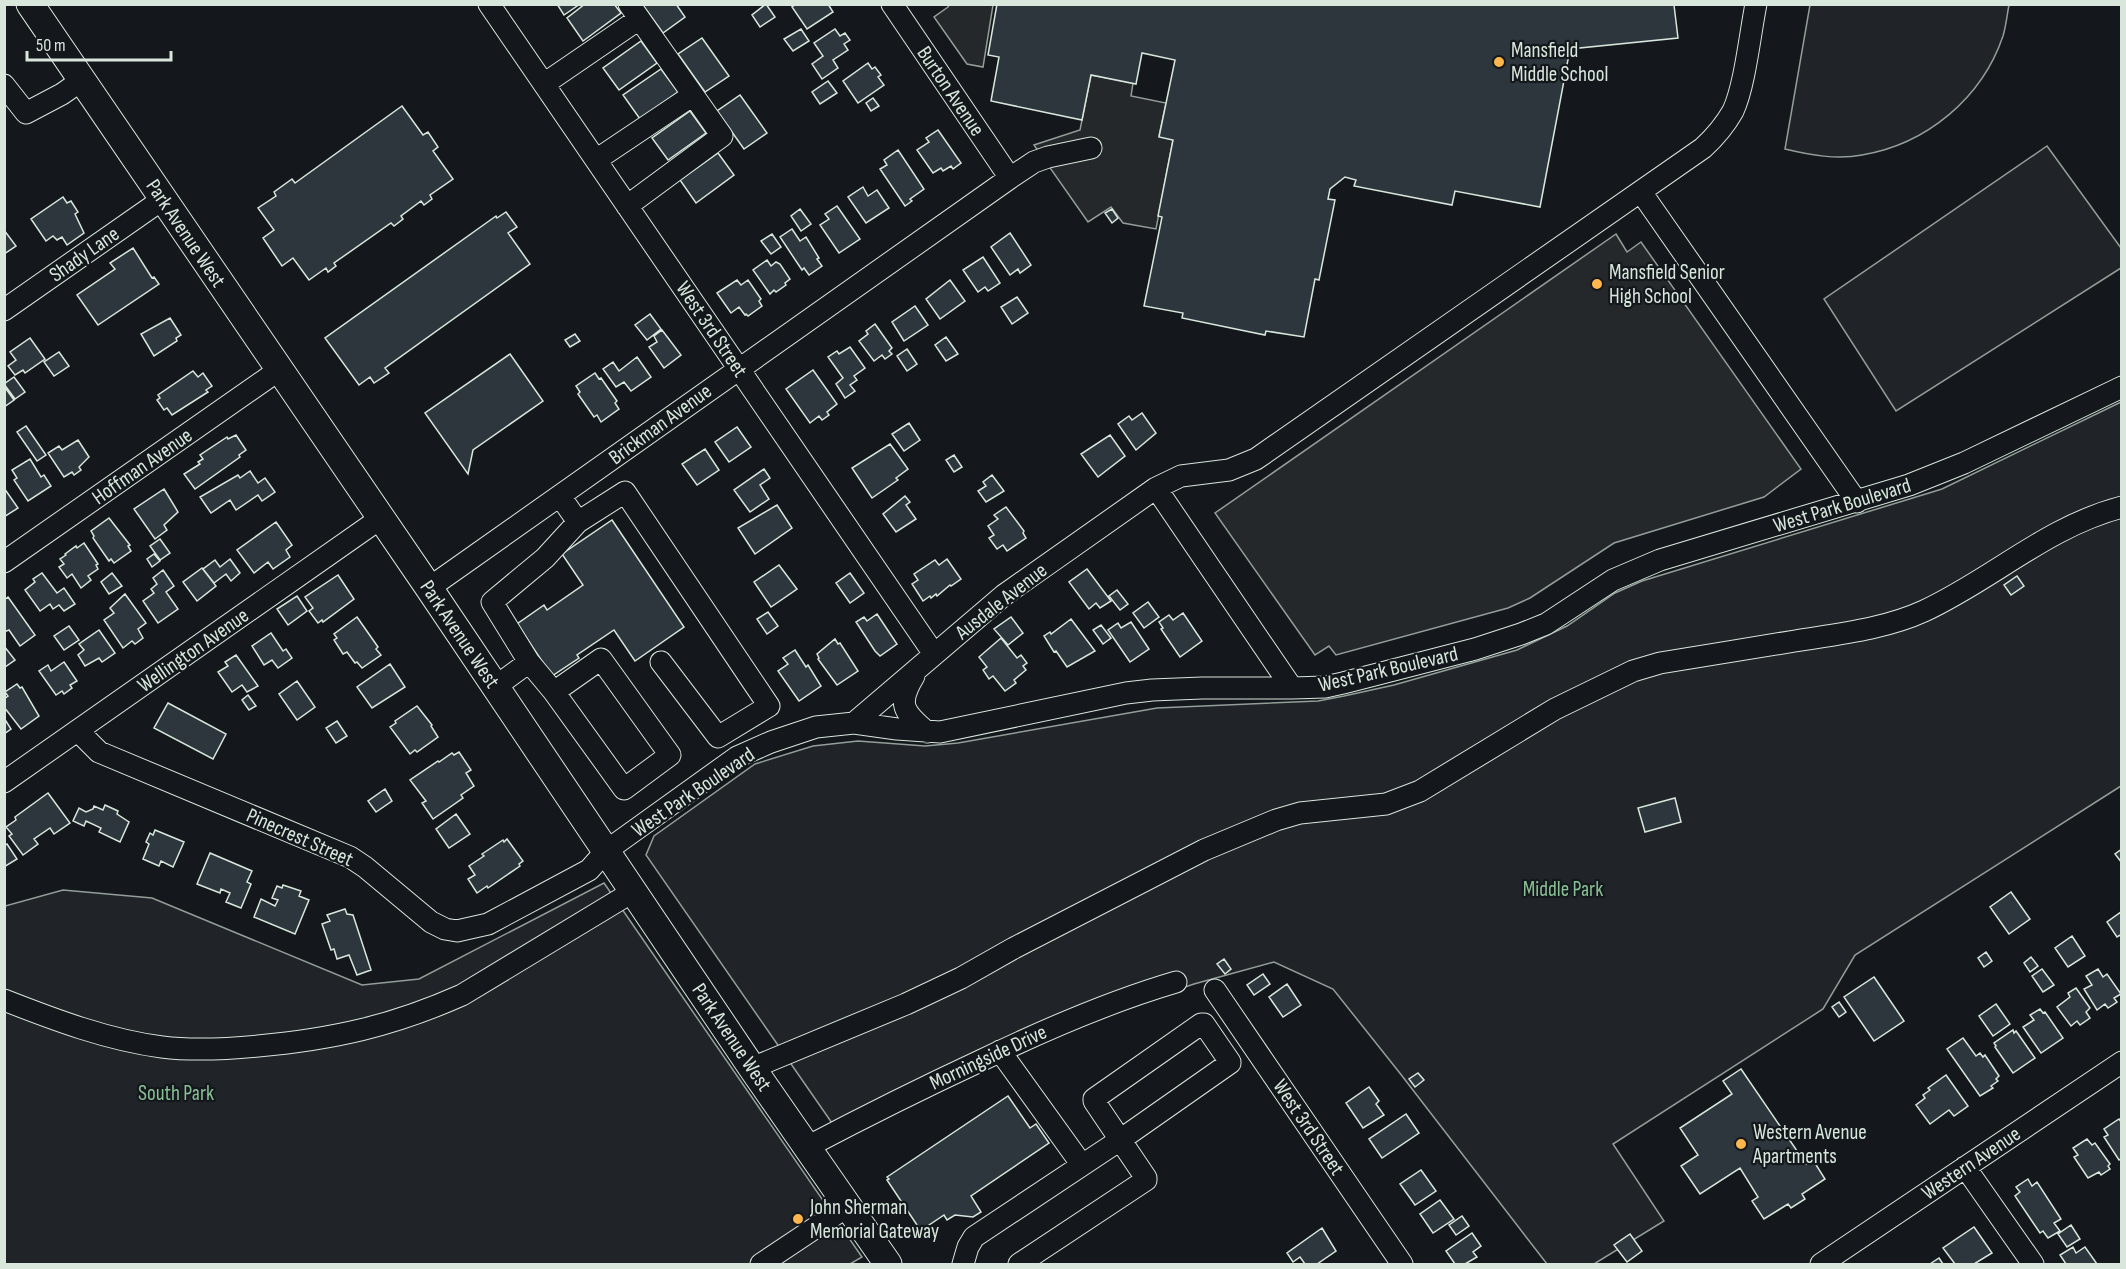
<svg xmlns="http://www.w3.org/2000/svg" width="2126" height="1269" viewBox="0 0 2126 1269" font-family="'Sofia Sans Condensed',sans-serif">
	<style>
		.green { fill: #202428; stroke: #939e99; stroke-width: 1.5 }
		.parking { fill: #24282b; stroke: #939e99; stroke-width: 1.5 }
		.building { fill: #2c363c; stroke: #d8e6dc; stroke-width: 1.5 }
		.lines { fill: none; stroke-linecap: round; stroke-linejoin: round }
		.minor-casing { stroke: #d8e6dc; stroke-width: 23 }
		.major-casing { stroke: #d8e6dc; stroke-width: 29 }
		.minor { stroke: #14181c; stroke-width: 21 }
		.major { stroke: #14181c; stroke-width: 27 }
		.poi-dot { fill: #ffb74d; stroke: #14181c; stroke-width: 2 }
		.labels { text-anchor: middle; stroke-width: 4.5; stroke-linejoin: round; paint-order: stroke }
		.poi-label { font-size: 21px; fill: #d8e6dc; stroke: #14181c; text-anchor: start }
		.street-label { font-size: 21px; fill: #d8e6dc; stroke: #14181c }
		.park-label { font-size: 21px; fill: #8ac095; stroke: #14181c }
	</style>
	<rect width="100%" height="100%" fill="#14181c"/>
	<!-- green -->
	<path class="green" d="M1810,5V4L2009,5C2007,15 2006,26 2003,36C1982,98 1927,144 1862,155C1837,160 1810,155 1785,149Z
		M2047,146L2121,248V268L1896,411L1824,299Z
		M2121,402V786L1855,955L1823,1009L1613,1144L1664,1221L1594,1264H1547L1399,1072L1333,989L1274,962L1194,984L1085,1021L841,1136L646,855L654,836L755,764L813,746L858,741L925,746L958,743L1157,708L1318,701L1344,696L1394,685L1517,650L1567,626L1615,593L1642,581L1942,489Z
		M604,883L862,1257L850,1264H5V906L63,890L152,898L362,985L419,979Z"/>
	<!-- parking -->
	<path class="parking" d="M949,5H993L983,67L967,64L934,17L948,7Z
		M1091,75L1133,83L1131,96L1166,103L1159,136L1173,140L1156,229L1123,223L1111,207L1088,222L1034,145L1080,130Z
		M1616,234L1627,252L1641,242L1801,469L1764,497L1614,543L1530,598L1508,608L1336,655L1329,646L1315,655L1215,513Z"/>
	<!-- building -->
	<path class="building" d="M557,4H580L564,15Z
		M585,4H614L621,13L583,41L567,18Z
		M642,4H676L685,17L663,33Z
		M766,4L775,17L760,27L752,15Z
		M796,4H828L833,12L807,29L792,7Z
		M997,4H1682L1674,5L1678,38L1570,49L1540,207L1455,191L1452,205L1354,186L1356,180L1345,177L1330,189L1328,199L1335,200L1319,280L1315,279L1304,337L1266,331L1265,335L1182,318L1183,313L1144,306L1162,217L1158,216L1173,140L1159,137L1175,60L1142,53L1136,84L1091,75L1082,120L991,101L999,57L988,55Z
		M801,29L809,41L793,51L784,39Z
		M835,29L840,36L845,33L850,40L844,44L848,50L833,60L838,68L822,79L812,64L823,56L814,43Z
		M702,38L729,76L705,92L678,54Z
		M641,41L657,63L619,90L603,68Z
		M868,63L872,69L875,67L881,75L878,77L884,85L858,103L843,81Z
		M661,69L678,92L640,119L623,95Z
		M828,81L837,93L820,104L812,92Z
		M740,95L767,133L744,149L717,111Z
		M873,98L879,106L871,111L866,103Z
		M402,106L423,135L428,132L438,147L433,151L453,179L430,195L432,199L424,205L421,201L401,216L403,219L394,226L391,223L334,263L336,266L328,272L326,268L309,280L293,258L282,266L263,238L274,230L258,208L276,196L274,192L292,179L295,183Z
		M690,111L706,133L668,160L652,138Z
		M938,130L961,163L953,169L951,166L943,171L941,168L933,173L917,150L929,142L926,138Z
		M898,150L924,189L910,199L912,201L905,206L880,169L887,165L884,160Z
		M718,153L734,175L696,203L680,180Z
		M863,187L868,196L877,190L889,208L866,223L848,197Z
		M63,197L67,203L71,201L78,212L75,214L84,233L67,245L62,237L57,240L53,236L46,241L31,219Z
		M837,206L860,239L839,253L820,225L829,219L825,214Z
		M800,209L811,224L801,231L791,216Z
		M1112,209L1118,218L1112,223L1105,213Z
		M506,212L517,227L508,233L530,264L385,368L389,373L374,383L370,377L359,385L325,338L496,216L497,218Z
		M792,229L800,241L806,237L819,258L817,259L822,266L809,275L804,268L802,270L780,237Z
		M4,230L16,246L4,254Z
		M1010,233L1031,265L1020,273L1018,269L1010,275L991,247Z
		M772,234L781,247L771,254L761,241Z
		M133,248L152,278L154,277L159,284L98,325L77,295L115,269L110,263Z
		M983,257L1000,283L988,291L985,287L978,292L963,270Z
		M767,260L771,266L776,262L780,264L790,279L785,283L786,285L776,292L774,290L770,294L753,270Z
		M737,280L741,285L748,280L761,299L759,301L762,306L748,316L746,314L745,315L739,307L731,313L717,293Z
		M950,280L965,301L940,319L926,299Z
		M1017,297L1028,313L1012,324L1001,307Z
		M915,306L928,325L904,341L892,322Z
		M650,314L661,329L647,340L635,325Z
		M170,318L181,335L176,338L177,341L154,356L141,334Z
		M875,324L892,348L889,351L892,354L885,359L882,355L874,361L859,341L868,334L866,331Z
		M662,330L681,355L664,368L649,347L657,342L654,336Z
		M575,334L580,341L570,347L565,340Z
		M946,337L958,354L946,361L935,345Z
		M30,338L45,359L25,373L23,370L15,375L8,366L16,360L10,352Z
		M850,347L865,368L854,376L857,380L850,385L855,391L845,398L836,384L843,378L828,357L837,351L839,354Z
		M907,349L917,364L907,371L897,356Z
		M59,352L69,366L54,376L44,362Z
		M510,354L543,401L473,450L468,474L425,413Z
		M637,357L651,377L631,391L624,382L616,387L603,369L613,362L619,371Z
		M813,370L837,404L827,412L829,415L822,420L819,416L810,423L786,389Z
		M193,371L198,377L203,373L212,386L206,390L208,392L172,415L167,408L164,410L157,400L160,398L158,395Z
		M595,373L599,379L601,378L617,401L615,403L619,409L601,422L597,415L594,417L578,394L580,392L576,386Z
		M14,377L25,392L15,399L4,384Z
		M4,386L14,400L4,407Z
		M1142,413L1156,433L1136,450L1118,424L1129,416L1132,420Z
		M909,423L920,440L904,451L892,434Z
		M26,426L46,455L37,461L17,432Z
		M737,427L751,447L729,462L715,442Z
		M236,435L246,450L239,455L240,457L195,489L184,474L200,464L198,462L203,459L200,455L227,437L228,439Z
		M1110,435L1125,456L1098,477L1081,454Z
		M78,440L89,457L79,467L81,470L74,475L72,472L64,477L48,453L59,446L62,450Z
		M890,444L908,469L896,478L898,480L872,498L852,468Z
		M705,449L719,470L697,485L682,464Z
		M954,455L962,467L954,472L946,460Z
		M30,459L41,477L44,475L51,486L28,501L14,480L17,478L12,470Z
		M764,469L770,478L760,485L769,499L750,512L734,490Z
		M250,471L258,483L265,478L275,492L262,501L258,495L236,510L230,500L211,513L200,497L238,475L240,478Z
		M992,475L1004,491L986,502L978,491L986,486L983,482Z
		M4,488L18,508L4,517Z
		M164,489L178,512L164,525L167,530L155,539L134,509Z
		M905,496L910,502L906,505L916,519L896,532L883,514Z
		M777,505L792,528L755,554L738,528Z
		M1006,507L1024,531L1023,533L1026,538L1007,551L1003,545L997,549L989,538L994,535L988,526L998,519L994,515Z
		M109,518L130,545L128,546L131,551L114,563L111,559L109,561L93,538L94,536L91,531Z
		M612,520L684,627L635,661L614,630L577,655L579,658L552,676L517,624L544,605L547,610L583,585L562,554Z
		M276,522L292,545L286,550L290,557L273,569L268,562L254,573L237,550Z
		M160,539L170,553L160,560L150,546Z
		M84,543L98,564L96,565L98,569L88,576L91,580L81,588L72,574L67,578L59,567L64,564L60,559L66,555L65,554L76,546L77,548Z
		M154,554L160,561L152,567L147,559Z
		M230,559L240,573L231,581L226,574L214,583L203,569L215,560L220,567Z
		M947,559L961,579L951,586L950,585L937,596L936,594L931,598L930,596L923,601L912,584L918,580L914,574L935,560L939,565Z
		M779,565L797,589L771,607L754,582Z
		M202,568L216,586L197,601L183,582Z
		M1087,569L1111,601L1100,608L1096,603L1089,609L1069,582Z
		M163,570L174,586L166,592L178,609L158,623L143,601L154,593L151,589L157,584L153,578Z
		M42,573L57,593L64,588L75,604L64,611L59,605L53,609L50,604L40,611L25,590L35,582L33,579Z
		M112,573L122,586L109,594L101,582Z
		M850,573L864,593L850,603L836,583Z
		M338,575L354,599L323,622L322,620L318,623L309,611L313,608L305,597Z
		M2017,576L2024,586L2011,595L2004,585Z
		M1117,590L1128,604L1120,610L1109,596Z
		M125,594L146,623L138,629L143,638L135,644L132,641L123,648L104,620L114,613L110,608Z
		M297,596L307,611L288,625L277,609Z
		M8,597L35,635L20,646L9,630L4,632V600Z
		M1148,602L1159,617L1144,628L1133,613Z
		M768,612L778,626L767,634L757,619Z
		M1183,613L1202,641L1180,657L1161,629L1163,628L1159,622L1169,615L1173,620Z
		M877,614L897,644L880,656L875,651L856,622L864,617L867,621Z
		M357,617L378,647L376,649L381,655L362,668L357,662L355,663L347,652L343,654L334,640L337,638L334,634Z
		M1011,617L1023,633L1008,645L994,629Z
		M1071,619L1095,651L1067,667L1056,651L1054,652L1044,636L1050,632L1051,634Z
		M1131,622L1149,649L1130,662L1108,630L1118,623L1121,628Z
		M1101,625L1111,638L1103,644L1093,630Z
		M69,626L79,640L64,650L54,636Z
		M99,630L115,653L102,662L99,658L85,666L78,655L84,650L79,644Z
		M271,633L283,651L286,649L292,658L278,668L272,660L264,665L252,646Z
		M1001,638L1017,658L1021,655L1027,663L1023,666L1026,670L1014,680L1016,683L1005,691L993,676L989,679L983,670L987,667L979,657Z
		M835,639L838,644L840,643L858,671L837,685L818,659L819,658L817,654Z
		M4,646L15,660L5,667H4Z
		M795,650L806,667L808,665L821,686L799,701L778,671L788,664L783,658Z
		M236,655L258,686L247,692L242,685L232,692L218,672L228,666L225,662Z
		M64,662L77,681L70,685L72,688L64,694L62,691L56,695L39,671L48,665L51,671Z
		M390,664L405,687L372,708L357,687Z
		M297,681L315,707L297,720L279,694Z
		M17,684L20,688L22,687L39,716L21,729L4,707V699L8,696L5,692Z
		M248,695L256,706L249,710L242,700Z
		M168,703L226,734L213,759L154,728Z
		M417,706L432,725L431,726L438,737L417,752L415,750L410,754L390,727L396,723L395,721Z
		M4,718L11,729L4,734Z
		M337,721L347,736L336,743L326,728Z
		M459,752L471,770L466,773L474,786L461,795L463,798L433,819L422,803L426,801L410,780L438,761L439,762L452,753L454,755Z
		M385,789L392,801L376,812L368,801Z
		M48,793L70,823L54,834L50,828L34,839L38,844L23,855L9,836L12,834L6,827L16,820L15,817Z
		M1675,798L1681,822L1645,832L1638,808Z
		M105,805L118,811L117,814L129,822L120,842L99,832L101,828L86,821L84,826L73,821L79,808L86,812L93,809L94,806L103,810Z
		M456,814L470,834L449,848L436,829Z
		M155,830L184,842L173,867L161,861L159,866L143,859L149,844L146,842L150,833L153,835Z
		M507,839L523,861L519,864L520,866L488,888L487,886L477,893L468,879L475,875L469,866L484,856L482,854L503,840L504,842Z
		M7,844L17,859L4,867V846Z
		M2122,849V863L2115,854Z
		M210,853L252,871L247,882L251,884L241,908L226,902L230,893L221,889L220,893L197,884Z
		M283,885L301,891L299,896L309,900L295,934L254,917L261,899L275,906L278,900L272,898L277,886L282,888Z
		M2011,892L2030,919L2009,934L1990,907Z
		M345,909L347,914L353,915L371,970L357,975L349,955L337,959L334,949L331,950L322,924L330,921L327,915Z
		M2121,912L2122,934L2117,937L2107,922Z
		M2072,936L2085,956L2068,967L2055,948Z
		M1986,952L1992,961L1984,967L1978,958Z
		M2031,957L2038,966L2030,972L2024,963Z
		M1224,959L1231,969L1225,974L1217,964Z
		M2042,969L2054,985L2043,992L2032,976Z
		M2098,969L2103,977L2107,974L2121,994L2114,998L2117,1002L2108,1008L2105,1004L2097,1010L2084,989L2092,985L2086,976Z
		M1263,974L1270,984L1254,995L1247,985Z
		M1874,977L1904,1021L1874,1041L1844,997Z
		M1287,984L1301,1005L1283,1017L1269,997Z
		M2076,988L2090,1008L2086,1012L2090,1018L2080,1025L2077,1021L2071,1026L2057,1007L2070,997L2068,993Z
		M1839,1002L1846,1012L1839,1017L1832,1007Z
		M1996,1004L2010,1024L1993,1036L1979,1016Z
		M2040,1009L2043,1013L2045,1012L2063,1038L2041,1053L2023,1027L2034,1020L2030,1015Z
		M2013,1030L2014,1033L2016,1031L2035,1058L2013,1073L1995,1047L1996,1046L1994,1043Z
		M1963,1038L1976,1056L1980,1053L1983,1057L1985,1055L1999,1076L1996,1079L1998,1081L1991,1086L1993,1088L1980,1096L1947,1049Z
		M1741,1069L1806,1164L1813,1160L1825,1179L1802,1194L1805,1199L1791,1208L1788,1204L1764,1219L1752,1201L1758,1197L1740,1168L1700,1194L1681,1166L1698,1155L1680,1128L1732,1094L1723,1081Z
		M1418,1073L1424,1080L1415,1087L1409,1079Z
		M1946,1075L1968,1106L1954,1116L1949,1110L1930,1124L1916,1105L1925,1098L1923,1095L1930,1090L1928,1088Z
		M1369,1087L1379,1101L1376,1104L1384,1115L1363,1128L1346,1103Z
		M1008,1096L1030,1128L1036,1124L1049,1143L971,1196L981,1212L973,1217L955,1215L947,1220L944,1215L923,1229L921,1227L919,1228L887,1180L889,1179L887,1177Z
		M1406,1114L1419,1133L1382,1158L1369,1139Z
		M2119,1119L2122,1123V1158L2119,1160L2104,1137L2108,1135L2104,1129Z
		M2087,1139L2092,1145L2095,1143L2110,1164L2108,1166L2110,1169L2101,1175L2099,1172L2088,1178L2074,1157L2078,1155L2073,1148Z
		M1421,1170L1436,1191L1415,1205L1400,1184Z
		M2028,1179L2032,1186L2037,1182L2061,1219L2054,1223L2060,1231L2048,1238L2043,1231L2040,1233L2015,1196L2020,1192L2016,1187Z
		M1440,1200L1454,1219L1433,1233L1420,1214Z
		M1462,1216L1469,1226L1456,1235L1449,1225Z
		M2071,1225L2080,1239L2067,1247L2058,1234Z
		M1974,1227L1992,1253L1974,1264H1955L1943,1248Z
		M1322,1228L1336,1251L1317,1264H1305L1300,1257L1293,1262L1287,1253Z
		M1472,1233L1481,1246L1473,1252L1477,1257L1465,1264H1455L1446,1251Z
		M1630,1234L1642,1251L1627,1262L1614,1245Z
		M2073,1247L2076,1253L2085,1247L2097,1264H2066L2060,1255Z
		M1939,1258L1943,1264H1930Z"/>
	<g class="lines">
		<defs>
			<path id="minor" d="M489,4L934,654
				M892,4L1010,178
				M544,84L639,19
				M4,85L26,113L62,94L82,80
				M596,160L693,95
				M1641,192L1857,502
				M627,206L722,136L629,4
				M4,310L163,199
				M1156,488L1292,688
				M578,522L625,492L769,706L718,737L661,662
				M4,562L279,370
				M429,588L1010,178L1034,162L1048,157L1091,148
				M529,662L554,692L624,789L670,755L601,659L554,692
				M914,676C897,704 903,712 927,732
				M495,687L529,662L492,602L545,558L578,522L560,496
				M854,723L1004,595L1156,488L1181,476L1229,470L1256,459L1703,148C1715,137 1725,125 1733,111C1745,85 1750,34 1756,4
				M78,731L99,752L350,857L365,867L431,922L445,929L457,931L488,924L589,870L606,851L737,757L771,742L816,727L854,723L897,729L940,732L1126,693L1152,690L1202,688H1292L1325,687L1343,683L1475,649L1521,634L1546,624L1613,580L1660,560L1909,485L1964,463L2122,387
				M4,782L381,518
				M1215,990L1402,1264
				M4,1000C55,1020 108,1040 162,1047C194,1051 227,1049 258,1046C334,1039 392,1026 462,995L634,891
				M1000,1051L1082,1165
				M752,1068L906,1004L961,978L1014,948L1204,850L1276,820L1300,813L1386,804L1420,791L1555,709L1633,671L1660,663C1705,656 1750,648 1795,641C1838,634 1885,629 1924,611C1993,579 2046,527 2122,507
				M807,1147C864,1117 922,1088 980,1061C1044,1030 1108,1002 1176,982
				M1965,1167L2033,1264
				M761,1264L848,1206
				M963,1264L968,1247L974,1237L1120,1140L1230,1063V1062L1204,1024H1201L1094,1099V1101L1146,1178V1180L1019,1264
				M1821,1264L2122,1062"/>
			<path id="major" d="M30,4L429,588L752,1068L888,1264"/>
		</defs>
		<!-- minor casing -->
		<use href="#minor" class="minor-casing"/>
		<!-- major casing -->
		<use href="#major" class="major-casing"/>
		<!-- minor -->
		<use href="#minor" class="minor"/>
		<!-- major -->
		<use href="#major" class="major"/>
	</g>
	<!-- markers -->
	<g class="poi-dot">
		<circle cx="1499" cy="62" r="6"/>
		<circle cx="1597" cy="284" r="6"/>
		<circle cx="1741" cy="1144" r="6"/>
		<circle cx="798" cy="1219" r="6"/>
	</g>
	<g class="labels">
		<!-- poi labels -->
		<g class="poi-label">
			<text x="1511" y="57">Mansfield<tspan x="1511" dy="24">Middle School</tspan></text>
			<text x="1609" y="279">Mansfield Senior<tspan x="1609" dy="24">High School</tspan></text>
			<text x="1753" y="1139">Western Avenue<tspan x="1753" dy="24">Apartments</tspan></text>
			<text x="810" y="1214">John Sherman<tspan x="810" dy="24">Memorial Gateway</tspan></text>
		</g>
		<!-- street labels -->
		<g class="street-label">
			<text transform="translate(951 91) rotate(56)" y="7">Burton Avenue</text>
			<text transform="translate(186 233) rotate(56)" y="7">Park Avenue West</text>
			<text transform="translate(84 254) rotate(-35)" y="7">Shady Lane</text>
			<text transform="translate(712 329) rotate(56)" y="7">West 3rd Street</text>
			<text transform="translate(660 424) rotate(-36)" y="7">Brickman Avenue</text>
			<text transform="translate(142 466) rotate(-35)" y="7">Hoffman Avenue</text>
			<text transform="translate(1842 505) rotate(-17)" y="7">West Park Boulevard</text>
			<text transform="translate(1001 601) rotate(-38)" y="7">Ausdale Avenue</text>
			<text transform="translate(460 634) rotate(56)" y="7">Park Avenue West</text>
			<text transform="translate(193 650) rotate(-35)" y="7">Wellington Avenue</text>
			<text transform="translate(1388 669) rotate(-13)" y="7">West Park Boulevard</text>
			<text transform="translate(693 792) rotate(-34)" y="7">West Park Boulevard</text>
			<text transform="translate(300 837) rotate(24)" y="7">Pinecrest Street</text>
			<text transform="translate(732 1037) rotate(56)" y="7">Park Avenue West</text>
			<text transform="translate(988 1057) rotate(-25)" y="7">Morningside Drive</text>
			<text transform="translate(1309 1127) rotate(56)" y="7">West 3rd Street</text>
			<text transform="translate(1971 1163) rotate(-34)" y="7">Western Avenue</text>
		</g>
		<!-- park labels -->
		<g class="park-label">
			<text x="1563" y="896">Middle Park</text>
			<text x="176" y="1100">South Park</text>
		</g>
	</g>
	<!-- border -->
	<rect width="2126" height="1269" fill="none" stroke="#d8e6dc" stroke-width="12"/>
	<!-- scale -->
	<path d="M27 51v9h144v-9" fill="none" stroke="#d8e6dc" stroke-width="3"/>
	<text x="36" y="51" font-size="18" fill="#d8e6dc" stroke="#14181c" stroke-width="4.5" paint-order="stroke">50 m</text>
</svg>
